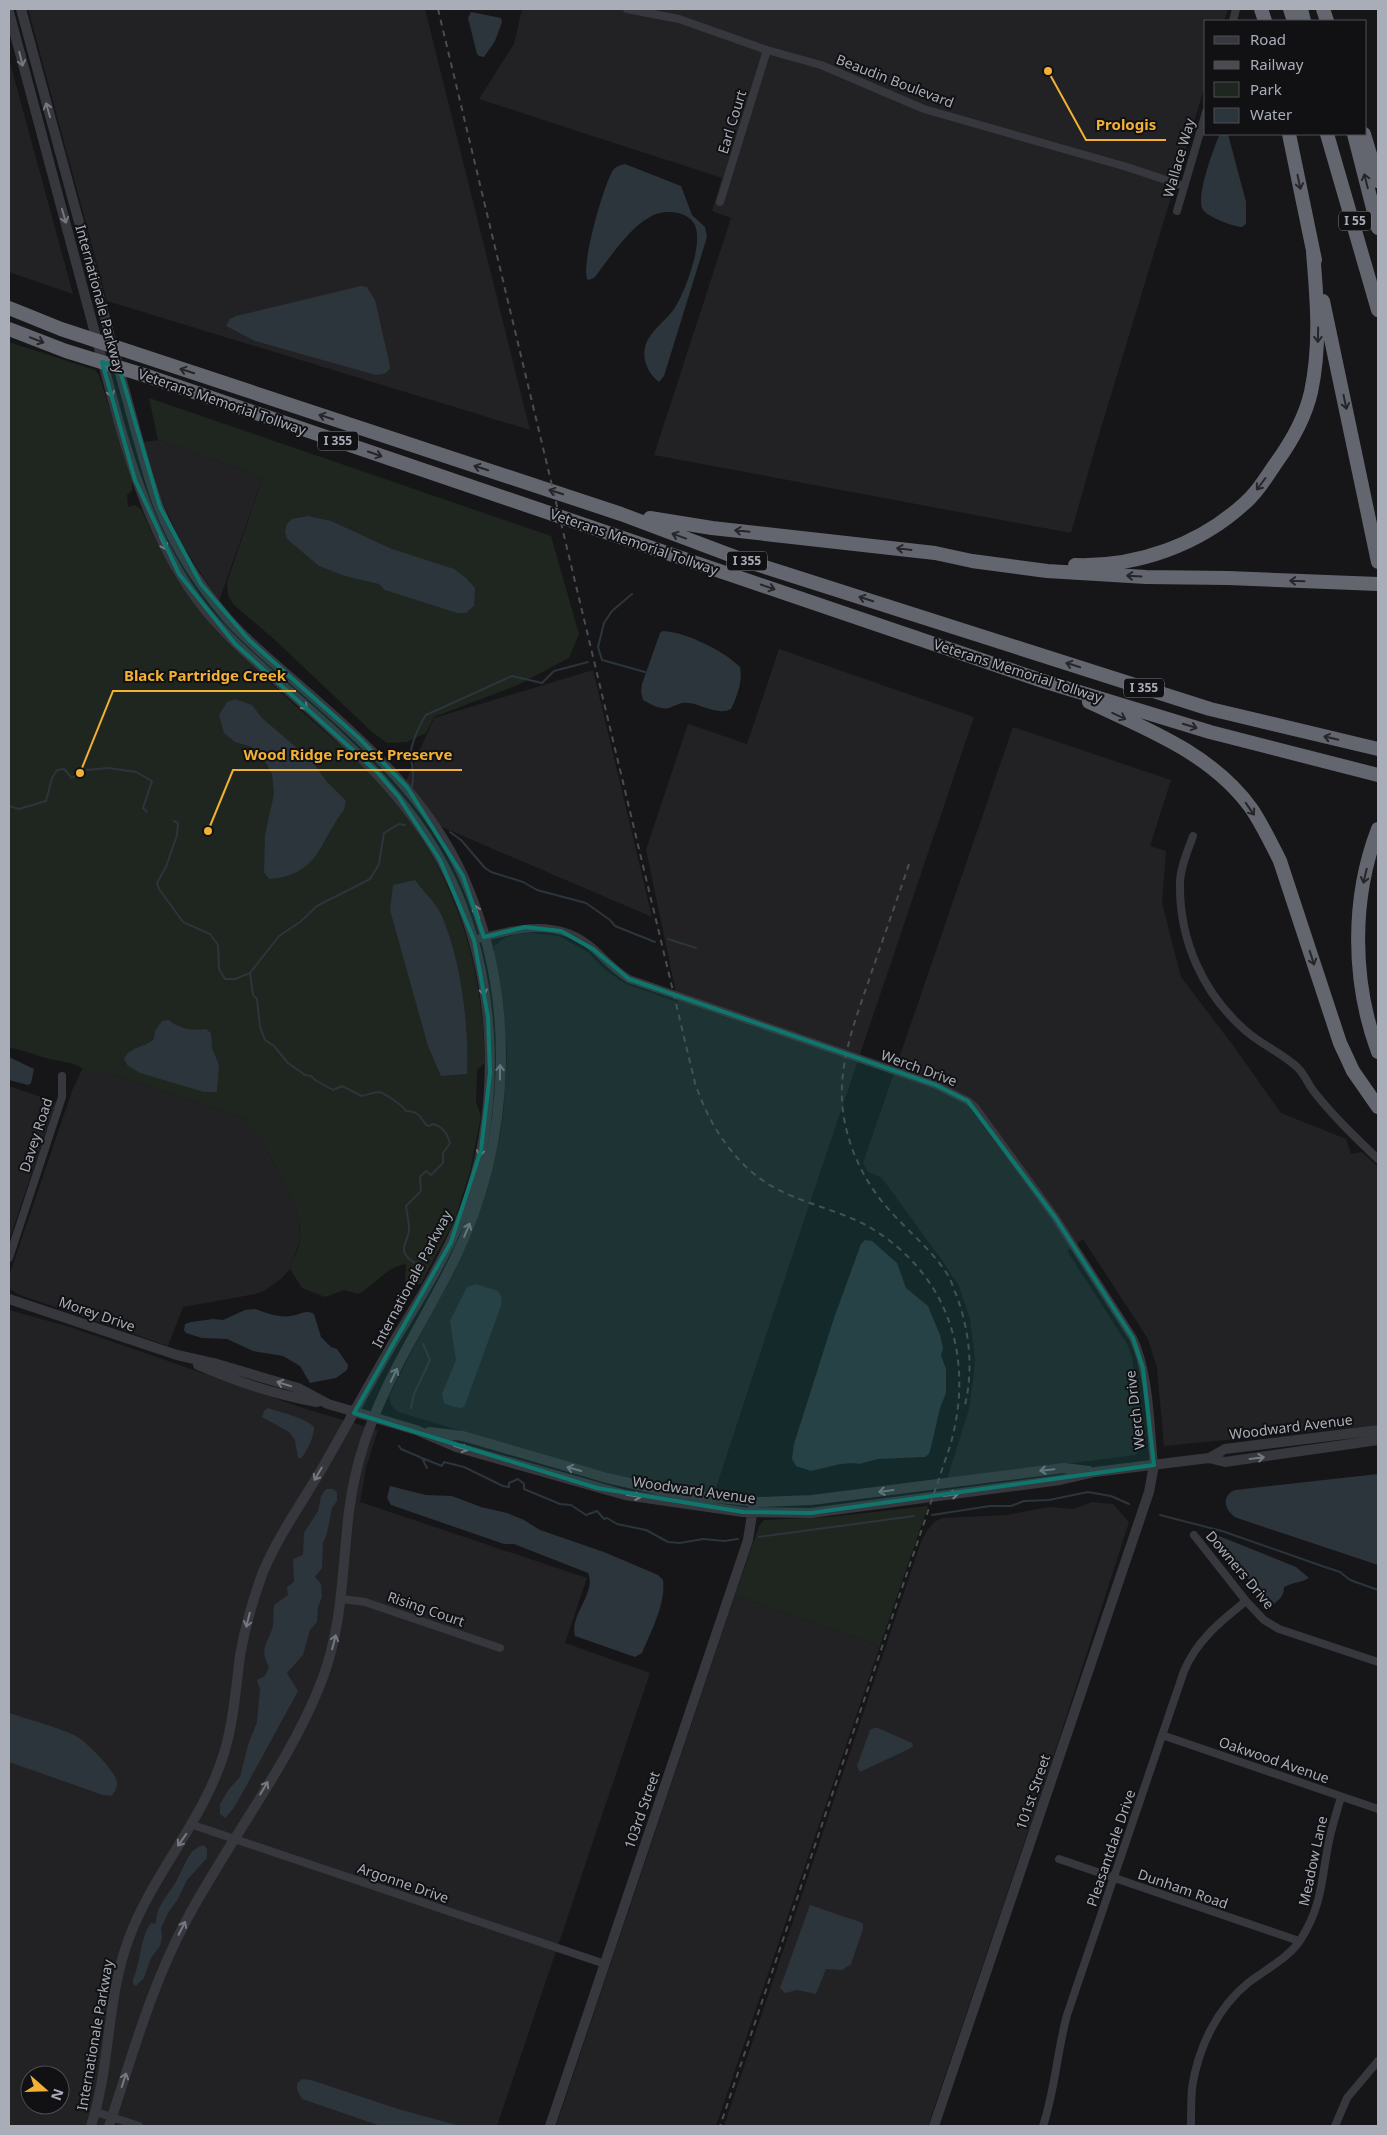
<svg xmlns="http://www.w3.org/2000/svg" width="1387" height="2135" viewBox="0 0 1387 2135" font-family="'Noto Sans',sans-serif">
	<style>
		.built { fill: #222225; fill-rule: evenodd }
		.green { fill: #1e261f }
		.water { fill: #2c353c }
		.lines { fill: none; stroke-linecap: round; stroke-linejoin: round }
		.stream { stroke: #2c353c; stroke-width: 2 }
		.minor { stroke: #37383d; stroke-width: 8 }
		.tertiary { stroke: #37383d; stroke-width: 10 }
		.motorway { stroke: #63666e; stroke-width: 14 }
		.rail { stroke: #4a4c52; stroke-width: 2; stroke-dasharray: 6 5; stroke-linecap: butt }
		.oneway { stroke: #757881 }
		.oneway2 { stroke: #26262a }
		.marked { fill: #0f766e; fill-opacity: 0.2; stroke: #0f766e; stroke-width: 4; stroke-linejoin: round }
		.labels { text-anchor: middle; stroke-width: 4; stroke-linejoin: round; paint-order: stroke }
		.shield { fill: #111113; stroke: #7b7e86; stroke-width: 1 }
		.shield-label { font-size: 12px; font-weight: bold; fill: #a8adb8 }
		.street-label { font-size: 14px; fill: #a8adb8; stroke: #111113 }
		.leader { fill: none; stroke: #f2b134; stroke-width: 2 }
		.callout-dot { fill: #f2b134; stroke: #111113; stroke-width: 2 }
		.callout-label { font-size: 15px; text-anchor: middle; font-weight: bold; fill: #f2b134; stroke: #111113; stroke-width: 4; stroke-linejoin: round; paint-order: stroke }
	</style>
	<rect width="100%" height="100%" fill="#161618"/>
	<!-- built -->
	<path class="built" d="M28,9H425L530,430L107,301Z
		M522,9H1228L1224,21H1206V82L1097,441L1071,533L654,455L731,218L712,211L722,178L479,99L514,44Z
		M9,59L73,294L9,272Z
		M158,440L263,477L219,601L179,540L156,485L144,442Z
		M779,649L974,717L803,1223L714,1494L665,1487L587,1468L398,1412L391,1405L389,1396L470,1236L487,1191L500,1136L504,1106L507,1055L503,1004L494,958V946L504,938L517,934L531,933L559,936L588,952L604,969L626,984L678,1002L646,850L688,724L747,744Z
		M593,670L652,917L435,824L406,781L434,718Z
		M1013,727L1171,780L1150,846L1166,851L1162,903L1181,977L1232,1044L1281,1113L1346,1139L1351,1154L1362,1152L1378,1167V1425L1164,1446L1157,1368L1148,1339L1083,1239L1067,1251L1127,1344L1132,1357L1143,1433V1447L1135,1455L1128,1456L947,1479L969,1409L973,1380L975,1360L970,1319L959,1286L941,1259L882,1178L868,1172L863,1163Z
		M84,1065L246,1119L262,1137L268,1153L290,1190L299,1217L300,1240L290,1269L283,1277L266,1290L256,1294L183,1307L168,1346L20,1295L11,1290L9,1285L10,1273L72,1091Z
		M9,1086L56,1102L9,1241Z
		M9,1310L70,1327L309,1410L378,1430L366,1468L360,1502L587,1578L565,1643L650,1673L497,2126H9ZM30,2075H60V2105H30Z
		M1092,1502L1113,1504L1129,1522L1053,1758L928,2126H724L921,1542L927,1531L934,1522L942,1518L1006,1515L1049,1507L1074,1509Z
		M735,1595L880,1646L716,2126H556Z"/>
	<!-- green -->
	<path class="green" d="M9,342L95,370L99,375L132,480V491L127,495L128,507L135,505L142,510C161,556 186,594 217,632C251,666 287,698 323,730C342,747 363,763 379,782C452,865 482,953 485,1063L477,1070L476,1102L481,1117L470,1172L455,1219L421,1284H408L405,1281L406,1264C385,1267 376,1285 358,1294L344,1290L325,1297L302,1288L290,1269C293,1259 299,1249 300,1239C303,1204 278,1173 263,1143L262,1137L247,1124L246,1119L102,1071C86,1074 86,1068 73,1064C64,1061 55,1061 46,1058C34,1055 22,1049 9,1048Z
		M149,398L551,536L579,634L569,658L518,685L434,717L426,733L407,742L387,743L372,732L275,640L234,605L228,595L227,582L263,477L158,440Z
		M928,1506L880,1646L735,1595L759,1526L764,1520L829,1517Z"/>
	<!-- water -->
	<path class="water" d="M471,12L501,18L502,22L495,41L484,57L479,56L477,54L468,18Z
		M1220,134H1228L1246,202V224L1242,227C1234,227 1208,217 1203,210C1195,198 1214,147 1220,134Z
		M625,164L681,186L692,215L705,227L707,237L664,376L659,382C649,374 642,361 645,348C648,332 665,322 674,309C685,293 706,238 693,222C686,213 676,212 666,212C638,213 610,258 594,278L588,280C579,270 605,179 614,169C617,166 621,165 625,164Z
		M361,286L367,287L375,300L390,366C389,374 383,374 376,375L255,341L226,326L230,319L236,316Z
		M308,516L331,521L392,549L454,569L466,578L475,588L474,606L466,613H457L385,590L379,584L345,576L319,566L287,539L285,531L287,524L292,519Z
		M663,631C686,632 724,651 740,667C743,681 737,697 731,709C717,716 702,704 688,703C681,702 675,706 669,708C661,710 650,704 643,700L641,692L642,684L660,633Z
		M235,699L252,705L262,718L311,760L327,782L346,801L344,810C318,843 320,875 269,879L264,872L265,835L274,794L272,774L266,763L252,747L235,742L224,733L219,715L227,702Z
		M415,880C423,891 435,902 441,914C461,959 469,1025 467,1074L441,1076L428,1046L390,910L393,885Z
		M169,1020C179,1029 193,1031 206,1029L211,1033L212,1048L219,1065L217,1092H204L140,1073L128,1066L124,1059C130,1046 145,1048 154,1039L155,1031L162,1021Z
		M9,1057L34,1069L31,1083L28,1085L9,1080Z
		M865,1240L872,1241L897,1263L906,1288L928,1306L940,1335L943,1348L941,1355L946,1369V1393L940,1408L931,1447L929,1454L925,1457L878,1459L859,1464L854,1463L840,1464L811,1471L796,1466L792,1459L794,1444L834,1318L861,1244Z
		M476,1284L498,1291L502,1298L501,1306L465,1405L462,1408L453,1407L444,1403L442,1394L456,1360L450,1321L467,1287Z
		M255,1309C266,1313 279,1318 291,1316C300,1315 305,1309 314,1314L321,1337L331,1347L337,1349L348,1365L347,1370L336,1378L310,1383L300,1366L283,1356L253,1351L227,1339L202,1338L186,1333L184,1330L185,1324L191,1322L213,1319L223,1320L245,1310Z
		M268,1408C282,1413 304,1417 314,1427C315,1434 306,1454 301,1458H298L295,1440L289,1432L262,1417L264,1411Z
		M1378,1474V1565L1237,1518C1225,1512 1220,1496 1235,1490Z
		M390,1486L426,1495L452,1496L481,1507L507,1513L524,1520L540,1530L604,1552L658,1575L663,1580C666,1604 651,1631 642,1653L635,1657L575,1636C569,1615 597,1593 588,1573L514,1544H504L391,1505L387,1498Z
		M326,1489H333L337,1492V1501L332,1508L327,1533L323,1543L322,1568L315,1577L321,1584L322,1597L318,1607L317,1622L310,1630L303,1655L287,1673L298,1691L244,1790L233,1809L225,1818L220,1814V1804L229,1789L240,1777L248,1745L257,1722L260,1689L257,1680L265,1676L269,1667C258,1646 269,1644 273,1625C274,1619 273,1612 274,1605L288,1595L287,1587L294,1582L293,1559L303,1555L304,1533L318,1511L321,1496Z
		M1219,1536L1296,1567L1309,1578C1301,1583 1293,1582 1284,1587C1284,1595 1280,1600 1273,1604C1258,1598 1248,1580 1243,1567H1238L1221,1550L1216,1539Z
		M9,1713C30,1720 55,1726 76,1736C86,1741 116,1772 117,1782C118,1787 114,1793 111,1796L103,1795L9,1762Z
		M874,1728H878L912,1743L913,1746L909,1749L860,1772L857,1766L870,1730Z
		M204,1845L207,1849V1858L187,1880L178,1899L168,1913L161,1928L162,1938L160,1946L151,1958L144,1978L136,1986L133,1984V1979C141,1963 140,1937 151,1923L156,1924C155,1909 166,1897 174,1885C180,1876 184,1863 191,1853C194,1849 199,1846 204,1845Z
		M810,1905L860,1922L863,1924V1929L851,1964L842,1970L826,1969L816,1994L797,1990L785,1993L780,1988Z
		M302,2079L311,2080L398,2109L460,2126H381L302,2099L297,2090V2083Z"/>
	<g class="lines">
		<!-- stream -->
		<path class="stream" d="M632,594L612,611L604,623L598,647L602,660L645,672
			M412,787C414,776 413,770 411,759C408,749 420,724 426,715L512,676L542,683L554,671L588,662
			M9,806L19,809L46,801L52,778L57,770L64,769L72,778L86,770L109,768L136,772L152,781L143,808L147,812
			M174,821L178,823L177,835L166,867L157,883L159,889L183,922L210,934L218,945L219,969L225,979H235L250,973L279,936L300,922L317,906L370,879L379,864L384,833L399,824L405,825
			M450,832L461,840L485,868L491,872L523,882L537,890L586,903L610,920L615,926L655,942
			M668,939L696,948
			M250,973L253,995L257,999L260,1027L265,1040L274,1046L288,1063L305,1075L311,1076L315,1080L333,1090L342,1086L362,1096C367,1095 374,1092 379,1092C384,1093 404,1106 406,1111C418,1111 420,1116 426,1125L429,1126L433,1124C444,1127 447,1134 450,1143L443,1153V1163L431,1175L426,1171L420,1177L421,1191L406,1206C407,1213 409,1222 409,1229C409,1243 394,1250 415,1263L416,1277
			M411,1408L414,1394L430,1360L423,1344
			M399,1446L401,1449L422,1458L427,1468
			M422,1458L442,1466L444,1462L464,1467L503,1486L509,1487V1483L518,1479L524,1484V1489L560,1504L571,1505L586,1515L597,1511L604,1519L607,1518L617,1524L646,1530L668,1542L680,1543L703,1539L724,1541L738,1539
			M932,1515L990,1506H1011L1024,1501L1049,1500L1088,1492L1111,1496L1129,1504
			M1160,1515L1222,1531L1322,1566L1340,1572L1350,1580L1378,1590
			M759,1537L914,1516"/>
		<!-- minor -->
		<path class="minor" d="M627,9L679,19L767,50L821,65L924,109L1127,167L1184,186
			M1233,21L1236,9
			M720,202L767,50
			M1177,211L1206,112
			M1193,836C1188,850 1180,868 1180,883C1179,940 1203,994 1246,1031C1262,1045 1282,1053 1298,1068C1305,1075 1309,1086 1315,1093C1334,1117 1356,1138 1378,1159
			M474,940C515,928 559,917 594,949C606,960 614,970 629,979L936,1085L968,1101L975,1107L1055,1217L1133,1338C1150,1373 1150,1426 1154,1465
			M9,1258L62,1097V1076
			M1194,1535L1246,1601L1264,1620L1279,1629L1378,1662
			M342,1599L365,1602L500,1648
			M1162,1735L1378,1809
			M193,1825L605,1964
			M1059,1859L1299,1941
			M96,2112L139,2126
			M1043,2126C1055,2090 1057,2052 1067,2015L1184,1671C1197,1640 1220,1622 1246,1601
			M1191,2126C1191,2113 1191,2101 1192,2088C1198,2048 1217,2008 1248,1983C1266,1969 1289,1958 1301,1939C1323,1904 1321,1879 1329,1841C1332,1826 1337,1811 1341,1797
			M1335,2126L1347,2098L1378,2061"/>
		<!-- tertiary -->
		<path class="tertiary" d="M21,9L136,432C146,466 154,501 170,532C185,563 206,593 228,619C249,643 274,663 298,684C364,742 427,796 464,878C517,998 512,1141 455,1258C429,1312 395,1363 373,1419C361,1448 353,1480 349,1511C342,1569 343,1625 322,1680C290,1764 228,1841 186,1921C151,1986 132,2057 109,2126
			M9,12L119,423C138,488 160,552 202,606C226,637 255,661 284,687C352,747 419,805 456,891C498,988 501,1112 464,1211C447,1255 421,1297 396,1338C370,1382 346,1427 320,1472C300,1505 278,1537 263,1572C253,1599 245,1627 240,1656C236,1687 234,1719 225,1750C205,1819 154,1871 129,1938C106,1999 111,2065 91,2126
			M9,1299L177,1355L217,1364L298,1388L328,1404L416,1430L456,1447L625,1495L743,1512L811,1513L1060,1480L1095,1472L1209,1458L1225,1462L1378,1440
			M198,1365C235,1381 277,1395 317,1402
			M429,1432L463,1436L607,1478L678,1494L759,1502L812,1500L1064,1468L1089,1471
			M1209,1458L1225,1449L1378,1430
			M550,2126L748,1540L753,1508
			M934,2126L1149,1492L1154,1465"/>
		<!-- motorway -->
		<path class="motorway" d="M1261,9L1265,21
			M1290,9L1294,21
			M1301,9L1304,21
			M1323,9L1327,21
			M1289,134L1315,260
			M1327,134L1378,310
			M1354,134L1378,228
			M1364,134L1378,181
			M1323,301L1378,562
			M9,308L61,329L621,514L746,561L1210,709L1378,749
			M9,329L66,351L147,376L1043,681L1210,732L1378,775
			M650,518L712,528L935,553L972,561L1047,571L1146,577L1228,578L1378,584
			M1075,565C1137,567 1200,545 1246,502C1258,492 1267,476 1276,463C1292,441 1305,418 1311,392C1321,345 1317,299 1313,252
			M1089,702C1147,729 1212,754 1251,808C1262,824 1271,843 1280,861L1340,1043L1353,1071L1378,1107
			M1378,829C1351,899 1352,982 1378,1052"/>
		<!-- rail -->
		<path class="rail" d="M438,9L695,1083C710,1128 739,1172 783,1192C812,1206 844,1212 871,1228C950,1276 975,1360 950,1446L720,2126
			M909,864C897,900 884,936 872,971C856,1019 835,1067 844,1118C850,1153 867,1186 891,1212C910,1233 934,1252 949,1277C952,1282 953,1289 956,1294C970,1332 974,1371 964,1409"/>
	</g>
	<!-- one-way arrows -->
	<defs><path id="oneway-shaft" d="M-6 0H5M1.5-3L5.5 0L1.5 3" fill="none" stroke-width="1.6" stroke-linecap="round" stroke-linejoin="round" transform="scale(1.25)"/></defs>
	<g class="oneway">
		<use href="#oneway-shaft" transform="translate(21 59) rotate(76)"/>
		<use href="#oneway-shaft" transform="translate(48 110) rotate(-106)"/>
		<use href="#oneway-shaft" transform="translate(64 216) rotate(74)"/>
		<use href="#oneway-shaft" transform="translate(110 390) rotate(75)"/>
		<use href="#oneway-shaft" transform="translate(163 543) rotate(65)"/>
		<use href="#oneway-shaft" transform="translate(302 704) rotate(43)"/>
		<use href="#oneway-shaft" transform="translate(477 912) rotate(-108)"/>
		<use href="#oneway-shaft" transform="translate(483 988) rotate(81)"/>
		<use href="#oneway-shaft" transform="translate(500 1072) rotate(-89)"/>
		<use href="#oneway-shaft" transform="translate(481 1149) rotate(102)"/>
		<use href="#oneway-shaft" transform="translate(467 1230) rotate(-67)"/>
		<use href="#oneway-shaft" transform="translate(394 1375) rotate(-64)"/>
		<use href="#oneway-shaft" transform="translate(284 1384) rotate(-163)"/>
		<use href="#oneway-shaft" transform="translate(461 1448) rotate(17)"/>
		<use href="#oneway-shaft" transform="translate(1257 1458) rotate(-7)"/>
		<use href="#oneway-shaft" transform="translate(574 1469) rotate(-164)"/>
		<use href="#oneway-shaft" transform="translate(1047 1470) rotate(174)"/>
		<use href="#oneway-shaft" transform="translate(318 1474) rotate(120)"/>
		<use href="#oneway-shaft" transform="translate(886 1491) rotate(172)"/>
		<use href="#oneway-shaft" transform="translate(951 1495) rotate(-8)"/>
		<use href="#oneway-shaft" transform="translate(634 1496) rotate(9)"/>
		<use href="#oneway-shaft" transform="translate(248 1620) rotate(104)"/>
		<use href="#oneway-shaft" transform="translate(334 1642) rotate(-75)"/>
		<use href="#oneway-shaft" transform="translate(264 1788) rotate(-59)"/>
		<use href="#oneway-shaft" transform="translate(182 1840) rotate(125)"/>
		<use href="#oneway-shaft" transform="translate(182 1928) rotate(-63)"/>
		<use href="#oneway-shaft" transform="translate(124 2080) rotate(-72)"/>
	</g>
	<g class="oneway2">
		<use href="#oneway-shaft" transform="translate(1366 181) rotate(-104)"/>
		<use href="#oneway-shaft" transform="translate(1299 182) rotate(78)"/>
		<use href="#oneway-shaft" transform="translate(1318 335) rotate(91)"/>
		<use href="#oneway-shaft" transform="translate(37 340) rotate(21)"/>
		<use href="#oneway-shaft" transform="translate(187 371) rotate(-162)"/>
		<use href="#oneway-shaft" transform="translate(1345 402) rotate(78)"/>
		<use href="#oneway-shaft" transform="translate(326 417) rotate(-162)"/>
		<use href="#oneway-shaft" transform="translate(375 454) rotate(19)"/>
		<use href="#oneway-shaft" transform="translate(481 468) rotate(-162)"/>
		<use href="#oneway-shaft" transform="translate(1261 484) rotate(127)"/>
		<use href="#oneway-shaft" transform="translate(556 492) rotate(-162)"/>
		<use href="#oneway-shaft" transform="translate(742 531) rotate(-174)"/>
		<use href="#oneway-shaft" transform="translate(679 536) rotate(-160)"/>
		<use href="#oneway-shaft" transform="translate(904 549) rotate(-173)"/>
		<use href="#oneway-shaft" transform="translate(1134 576) rotate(-177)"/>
		<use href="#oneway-shaft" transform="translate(1297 581) rotate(-178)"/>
		<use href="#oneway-shaft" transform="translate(768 587) rotate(19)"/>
		<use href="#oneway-shaft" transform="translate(866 599) rotate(-162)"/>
		<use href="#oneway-shaft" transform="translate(1073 665) rotate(-162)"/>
		<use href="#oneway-shaft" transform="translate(1119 716) rotate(25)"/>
		<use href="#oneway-shaft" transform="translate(1190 726) rotate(17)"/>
		<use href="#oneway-shaft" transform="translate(1331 738) rotate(-167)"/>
		<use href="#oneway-shaft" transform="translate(1250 809) rotate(55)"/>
		<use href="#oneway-shaft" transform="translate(1365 876) rotate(103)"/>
		<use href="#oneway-shaft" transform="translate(1312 958) rotate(72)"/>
	</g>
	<!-- marked area -->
	<path class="marked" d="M102,362L119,367L160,507L201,584L249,640L359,738L407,787L463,876L484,937L525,927L561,931L593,949L629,979L936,1085L968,1101L1055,1217L1133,1338L1143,1368L1154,1465L811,1513L743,1512L597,1488L354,1413L451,1242L481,1150L490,1073L488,1017L474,940L440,860L398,796L377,772L235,644L179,574L135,480Z"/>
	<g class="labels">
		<!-- shield labels -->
		<g class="shield">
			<rect x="1339" y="211.5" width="32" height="19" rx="4"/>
			<rect x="318" y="431.5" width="40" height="19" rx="4"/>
			<rect x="727" y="551.5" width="40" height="19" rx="4"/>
			<rect x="1124" y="678.5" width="40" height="19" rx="4"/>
		</g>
		<g class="shield-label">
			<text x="1355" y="225">I 55</text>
			<text x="338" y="445">I 355</text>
			<text x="747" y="565">I 355</text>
			<text x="1144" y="692">I 355</text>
		</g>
		<!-- street labels -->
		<g class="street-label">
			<text transform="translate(895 81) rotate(21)" y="5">Beaudin Boulevard</text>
			<text transform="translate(732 122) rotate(-73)" y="5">Earl Court</text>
			<text transform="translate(1179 158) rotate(-74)" y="5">Wallace Way</text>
			<text transform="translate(100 299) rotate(75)" y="5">Internationale Parkway</text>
			<text transform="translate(222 402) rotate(19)" y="5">Veterans Memorial Tollway</text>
			<text transform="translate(634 542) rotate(19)" y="5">Veterans Memorial Tollway</text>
			<text transform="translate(1018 671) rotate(18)" y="5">Veterans Memorial Tollway</text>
			<text transform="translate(919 1068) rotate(20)" y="5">Werch Drive</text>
			<text transform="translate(36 1135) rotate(-72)" y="5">Davey Road</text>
			<text transform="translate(412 1279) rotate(-62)" y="5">Internationale Parkway</text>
			<text transform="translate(97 1314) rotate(19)" y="5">Morey Drive</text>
			<text transform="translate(1135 1410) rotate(-97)" y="5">Werch Drive</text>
			<text transform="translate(1291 1427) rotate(-7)" y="5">Woodward Avenue</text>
			<text transform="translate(694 1490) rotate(8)" y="5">Woodward Avenue</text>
			<text transform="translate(1240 1570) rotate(50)" y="5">Downers Drive</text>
			<text transform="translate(426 1609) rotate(19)" y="5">Rising Court</text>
			<text transform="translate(1274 1760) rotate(19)" y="5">Oakwood Avenue</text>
			<text transform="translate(1033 1792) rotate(-71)" y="5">101st Street</text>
			<text transform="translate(642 1810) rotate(-71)" y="5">103rd Street</text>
			<text transform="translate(1111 1848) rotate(-71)" y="5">Pleasantdale Drive</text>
			<text transform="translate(1313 1861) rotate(-78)" y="5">Meadow Lane</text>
			<text transform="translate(403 1883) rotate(19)" y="5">Argonne Drive</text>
			<text transform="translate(1183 1889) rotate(19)" y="5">Dunham Road</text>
			<text transform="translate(95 2035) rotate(-80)" y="5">Internationale Parkway</text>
		</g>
	</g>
	<!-- callouts -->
	<path class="leader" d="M1048 71L1086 140H1166M80 773L113 691H296M208 831L233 770H462"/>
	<g class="callout-dot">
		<circle cx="1048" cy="71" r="5"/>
		<circle cx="80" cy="773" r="5"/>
		<circle cx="208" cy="831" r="5"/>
	</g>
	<g class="callout-label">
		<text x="1126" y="130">Prologis</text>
		<text x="205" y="681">Black Partridge Creek</text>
		<text x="348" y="760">Wood Ridge Forest Preserve</text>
	</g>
	<!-- border -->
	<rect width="1387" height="2135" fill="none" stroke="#a8adb8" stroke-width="20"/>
	<!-- legend -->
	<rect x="1204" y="20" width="162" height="115" fill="#111113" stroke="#4d4f55"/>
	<rect x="1214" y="36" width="25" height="8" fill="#37383d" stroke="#4d4f55"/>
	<text x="1250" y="45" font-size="15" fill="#a8adb8">Road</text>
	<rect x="1214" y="61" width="25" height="8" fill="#4a4c52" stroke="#4d4f55"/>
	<text x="1250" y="70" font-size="15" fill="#a8adb8">Railway</text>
	<rect x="1214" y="82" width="25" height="15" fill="#1e261f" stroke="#4d4f55"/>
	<text x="1250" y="95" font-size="15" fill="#a8adb8">Park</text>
	<rect x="1214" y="108" width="25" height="15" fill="#2c353c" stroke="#4d4f55"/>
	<text x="1250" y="120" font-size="15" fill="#a8adb8">Water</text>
	<!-- north arrow -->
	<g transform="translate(45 2090) rotate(110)"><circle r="24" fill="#111113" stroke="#4d4f55"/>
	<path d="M0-4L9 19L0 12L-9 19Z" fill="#f2b134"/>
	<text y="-8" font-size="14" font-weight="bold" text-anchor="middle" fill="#a8adb8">N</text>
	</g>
</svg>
